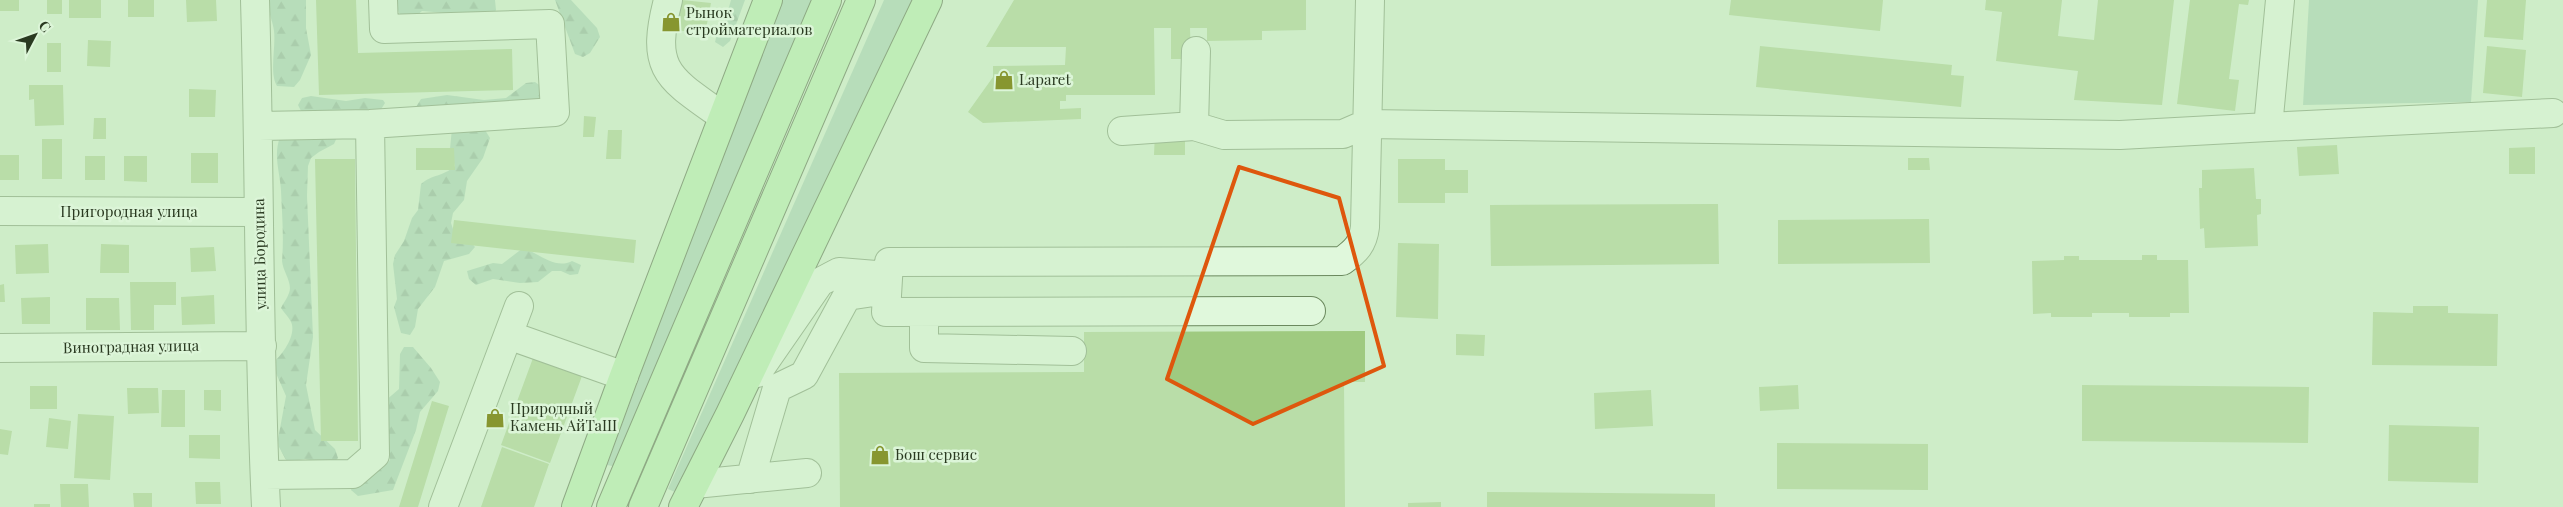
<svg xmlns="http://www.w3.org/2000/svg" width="2563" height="507" viewBox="0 0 2563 507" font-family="'Playfair Display',serif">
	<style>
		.green { fill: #9ccba9 }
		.forest { fill: url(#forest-firs) }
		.building { fill: #9fca80 }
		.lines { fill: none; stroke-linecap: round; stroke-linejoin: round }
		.minor-casing { stroke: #6b895e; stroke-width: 30 }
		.major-casing { stroke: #405731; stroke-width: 30 }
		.minor { stroke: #e0f8dc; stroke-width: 28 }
		.major { stroke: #aeeea2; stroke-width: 28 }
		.marked { fill: none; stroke: #de570d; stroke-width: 4; stroke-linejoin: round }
		.labels { text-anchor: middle; stroke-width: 5; stroke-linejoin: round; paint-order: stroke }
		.poi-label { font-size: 15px; fill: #2a3a21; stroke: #dcf5d8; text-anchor: start }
		.street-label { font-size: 15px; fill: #2a3a21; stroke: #dcf5d8 }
	</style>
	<defs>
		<pattern id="forest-firs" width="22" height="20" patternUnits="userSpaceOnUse" patternTransform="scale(1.25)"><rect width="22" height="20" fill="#9ccba9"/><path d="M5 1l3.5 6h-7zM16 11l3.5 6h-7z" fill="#7fa689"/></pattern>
	</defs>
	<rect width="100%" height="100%" fill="#ceedc8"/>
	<!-- green -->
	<path class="green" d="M778,0H814L617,467L607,465Z
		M884,0H918L677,493L668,489Z
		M2309,0H2478L2471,102L2303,105Z"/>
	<!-- forest -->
	<path class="forest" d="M269,0H306V28L311,55L300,80L294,87L277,86C269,73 276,48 274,31C273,21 267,11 269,0Z
		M395,0H495L496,10L492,17L422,11L415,17L406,18L399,13Z
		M555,0H571L597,28L600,37L590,53L583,57L575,54Z
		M731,0H745L730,41L723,47L715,42L717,34L723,28Z
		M535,82L542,87L543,97L538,105L485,130L490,138L483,158L467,181L464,200L453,213L451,223L454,232L469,240L475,247L469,254L444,261L435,287L418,309L415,327L410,335L401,333L394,307L397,299L393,264L395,255L404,241L412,218L418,210L421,184C433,174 442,177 455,166L450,149L452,128L418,115L416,107L421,99L447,95L484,100L506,98L526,83Z
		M311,96L346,101L365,98L383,100L385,103L380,111L302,113L298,105L302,98Z
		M338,135L334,144L319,152L311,158L308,166L307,196L313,337L306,385L315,430L335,449L338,458L332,465L305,459L287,462L279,447L278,439L286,396L275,371L273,362C282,356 297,334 291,322C289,317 284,313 281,308C283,303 287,299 289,293C293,283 283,272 282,261C284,238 282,214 281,191C280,172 273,156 280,137Z
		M523,248C539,253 555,270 572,261L581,265L578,274L570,275L561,271H552L538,282L520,283L493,279L476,285L469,279L467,271L493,263L502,264Z
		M404,347H413L431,368L440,382L438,391L420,412L416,430L393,490L358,496L351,490L352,482C364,472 379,472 390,460L385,401L399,389L400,354Z"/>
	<!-- building -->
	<path class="building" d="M0,0H19V11H0Z
		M47,0H62V14H47Z
		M69,0H101V18H69Z
		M128,0H154V17H128Z
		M186,0H216L217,21L187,22Z
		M316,0H356L358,53L512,49L513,90L319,95Z
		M682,0L711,3L705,34L677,30Z
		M1014,0H1306V30L1262,31V40L1207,41V28H1190L1191,59H1171V28H1154L1155,95H1066V101H1060V109L1081,108V119L983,123L968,112L993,77V66L1065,65L1066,47H986Z
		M1731,0H1883L1880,31L1729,15Z
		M1986,0H2062L2058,36L2094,40L2098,0H2174L2162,105L2074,100L2078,71L1996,61L2002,12L1985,10Z
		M2190,0H2249L2248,5L2239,4L2229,79L2239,80L2235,111L2177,104Z
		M2487,0H2526L2523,40L2484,37Z
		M88,40L111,41L110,67L87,66Z
		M47,43H61V72H47Z
		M1760,46L1952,65L1951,75L1964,76L1961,107L1756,87Z
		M2487,46L2526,50L2522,97L2483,93Z
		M29,85H63L64,125L35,126L34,99L29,100Z
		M189,89L216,90L215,117H189Z
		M584,116L596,117L594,137H583Z
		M94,118H106V139H93Z
		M608,130H622L621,159H606Z
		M1155,132L1185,133V155H1154Z
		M42,139H62V179H42Z
		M2337,145L2339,174L2299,176L2297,147Z
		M2535,147V174H2509V148Z
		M416,148H454L455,170H416Z
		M191,153H218V183H191Z
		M0,155H19V180H0Z
		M85,156H105V180H85Z
		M124,156H147V182L124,181Z
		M1908,158H1929L1930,170H1908Z
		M315,159H355L358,441H321Z
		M1398,159H1445V170H1468V193H1445V203H1398Z
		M2254,168L2256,199H2261V214L2257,215L2258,246L2205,248L2204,228L2200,229L2199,188H2202V170Z
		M1718,204L1719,264L1491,266L1490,205Z
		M1929,219L1930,263L1778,264V220Z
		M454,220L636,240L634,263L451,243Z
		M1398,243L1439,244L1438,319L1396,317Z
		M48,244L49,273L16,274L15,245Z
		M101,244L129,245V273H100Z
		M214,247L216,271L191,272L190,248Z
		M2142,255H2157V260H2188L2189,313H2170V317H2129V313H2092V317H2051V313L2033,314L2032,261L2064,260V256H2079V260H2142Z
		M130,282H176V305H154V330H131Z
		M4,284L5,302H0V285Z
		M214,295L215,324L182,325L181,297Z
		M50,297V324H22L21,298Z
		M86,298H119L120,330H86Z
		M2413,306H2448V313L2498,314L2497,366L2372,365L2373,312L2413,313Z
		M1365,331V382H1344L1345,507H840L839,373L1084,372V332Z
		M1456,334L1485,335L1484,356L1456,355Z
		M533,358L582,376L550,463L501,445Z
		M1798,385L1799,409L1760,411L1759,387Z
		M2082,385L2309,387L2308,443L2082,441Z
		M30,386H57V409H30Z
		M127,388H158L159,413L128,414Z
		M162,390H185V427H161Z
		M204,390H221V411L204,410Z
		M1651,390L1653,426L1595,429L1594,393Z
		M432,401L449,406L418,507H399Z
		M78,414L114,416L110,480L74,478Z
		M49,418L71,421L68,449L46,447Z
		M2389,425L2479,427L2478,483L2388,481Z
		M0,429L12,431L8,455L0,454Z
		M189,435H220V459L189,458Z
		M1777,443L1928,444V490L1777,489Z
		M502,447L549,464L534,507H481Z
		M195,482H220L221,504H196Z
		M60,484H88L89,507H61Z
		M1487,492L1715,494V507H1487Z
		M133,493H152V507H134Z
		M1441,502V507H1408V503Z
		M34,504H50V507H34Z"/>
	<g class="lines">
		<defs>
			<path id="minor" d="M255,0C260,169 258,338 266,507
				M668,0C650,70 667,77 722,116
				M259,126L370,124L555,112L550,24L384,29L383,0
				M1194,126L1196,51
				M2268,127L2553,113
				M1122,131L1194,126L1224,135L1343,134L1366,124L2120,135L2268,127L2280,0
				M0,211L258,212
				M1311,311L886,312L889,262L1342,261C1356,251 1363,244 1365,227L1370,0
				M924,312V348L1072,351
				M508,335L624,376
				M0,348L262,346
				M757,373L820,282L839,272L888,276
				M265,475L353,474L375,455L370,124
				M750,479L777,388L804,375L847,296L887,290
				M695,484L807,473
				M443,507L519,306"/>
			<path id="major" d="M576,507L624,376L768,0
				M611,507L827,0
				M643,507L861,0
				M683,507L730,414L928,0"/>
		</defs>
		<!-- minor casing -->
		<use href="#minor" class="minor-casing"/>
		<!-- major casing -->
		<use href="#major" class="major-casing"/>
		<!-- minor -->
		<use href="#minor" class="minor"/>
		<!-- major -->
		<use href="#major" class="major"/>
	</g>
	<!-- marked area -->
	<path d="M0 0H2563V507H0ZM1239,167L1339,198L1384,366L1253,424L1167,379Z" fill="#ceedc8" fill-opacity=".55" fill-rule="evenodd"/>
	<path class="marked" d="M1239,167L1339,198L1384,366L1253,424L1167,379Z"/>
	<!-- icons -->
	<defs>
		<symbol id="shop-bare" viewBox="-9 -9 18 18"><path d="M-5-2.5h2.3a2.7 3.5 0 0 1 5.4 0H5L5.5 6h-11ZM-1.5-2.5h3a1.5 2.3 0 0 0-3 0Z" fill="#879630" stroke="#dcf5d8" stroke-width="2.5" paint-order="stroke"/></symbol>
	</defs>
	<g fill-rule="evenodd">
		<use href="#shop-bare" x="657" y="8" width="28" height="28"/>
		<use href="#shop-bare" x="990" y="66" width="28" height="28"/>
		<use href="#shop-bare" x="481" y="404" width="28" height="28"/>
		<use href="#shop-bare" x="866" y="441" width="28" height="28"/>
	</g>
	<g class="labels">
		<!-- poi labels -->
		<g class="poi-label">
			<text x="686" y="18">Рынок<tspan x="686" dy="17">стройматериалов</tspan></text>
			<text x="1019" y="85">Laparet</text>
			<text x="510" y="414">Природный<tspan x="510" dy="17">Камень АйТаШ</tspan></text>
			<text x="895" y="460">Бош сервис</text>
		</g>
		<!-- street labels -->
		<g class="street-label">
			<text x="129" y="217">Пригородная улица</text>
			<text transform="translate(260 254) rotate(-91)" y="5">улица Бородина</text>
			<text transform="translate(131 347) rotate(-1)" y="5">Виноградная улица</text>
		</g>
	</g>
	<!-- north arrow -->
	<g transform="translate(35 35) rotate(49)" stroke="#dcf5d8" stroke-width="4" paint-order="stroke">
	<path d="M0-4L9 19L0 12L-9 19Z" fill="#2a3a21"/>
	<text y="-8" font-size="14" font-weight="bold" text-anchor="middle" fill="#2a3a21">С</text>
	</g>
</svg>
